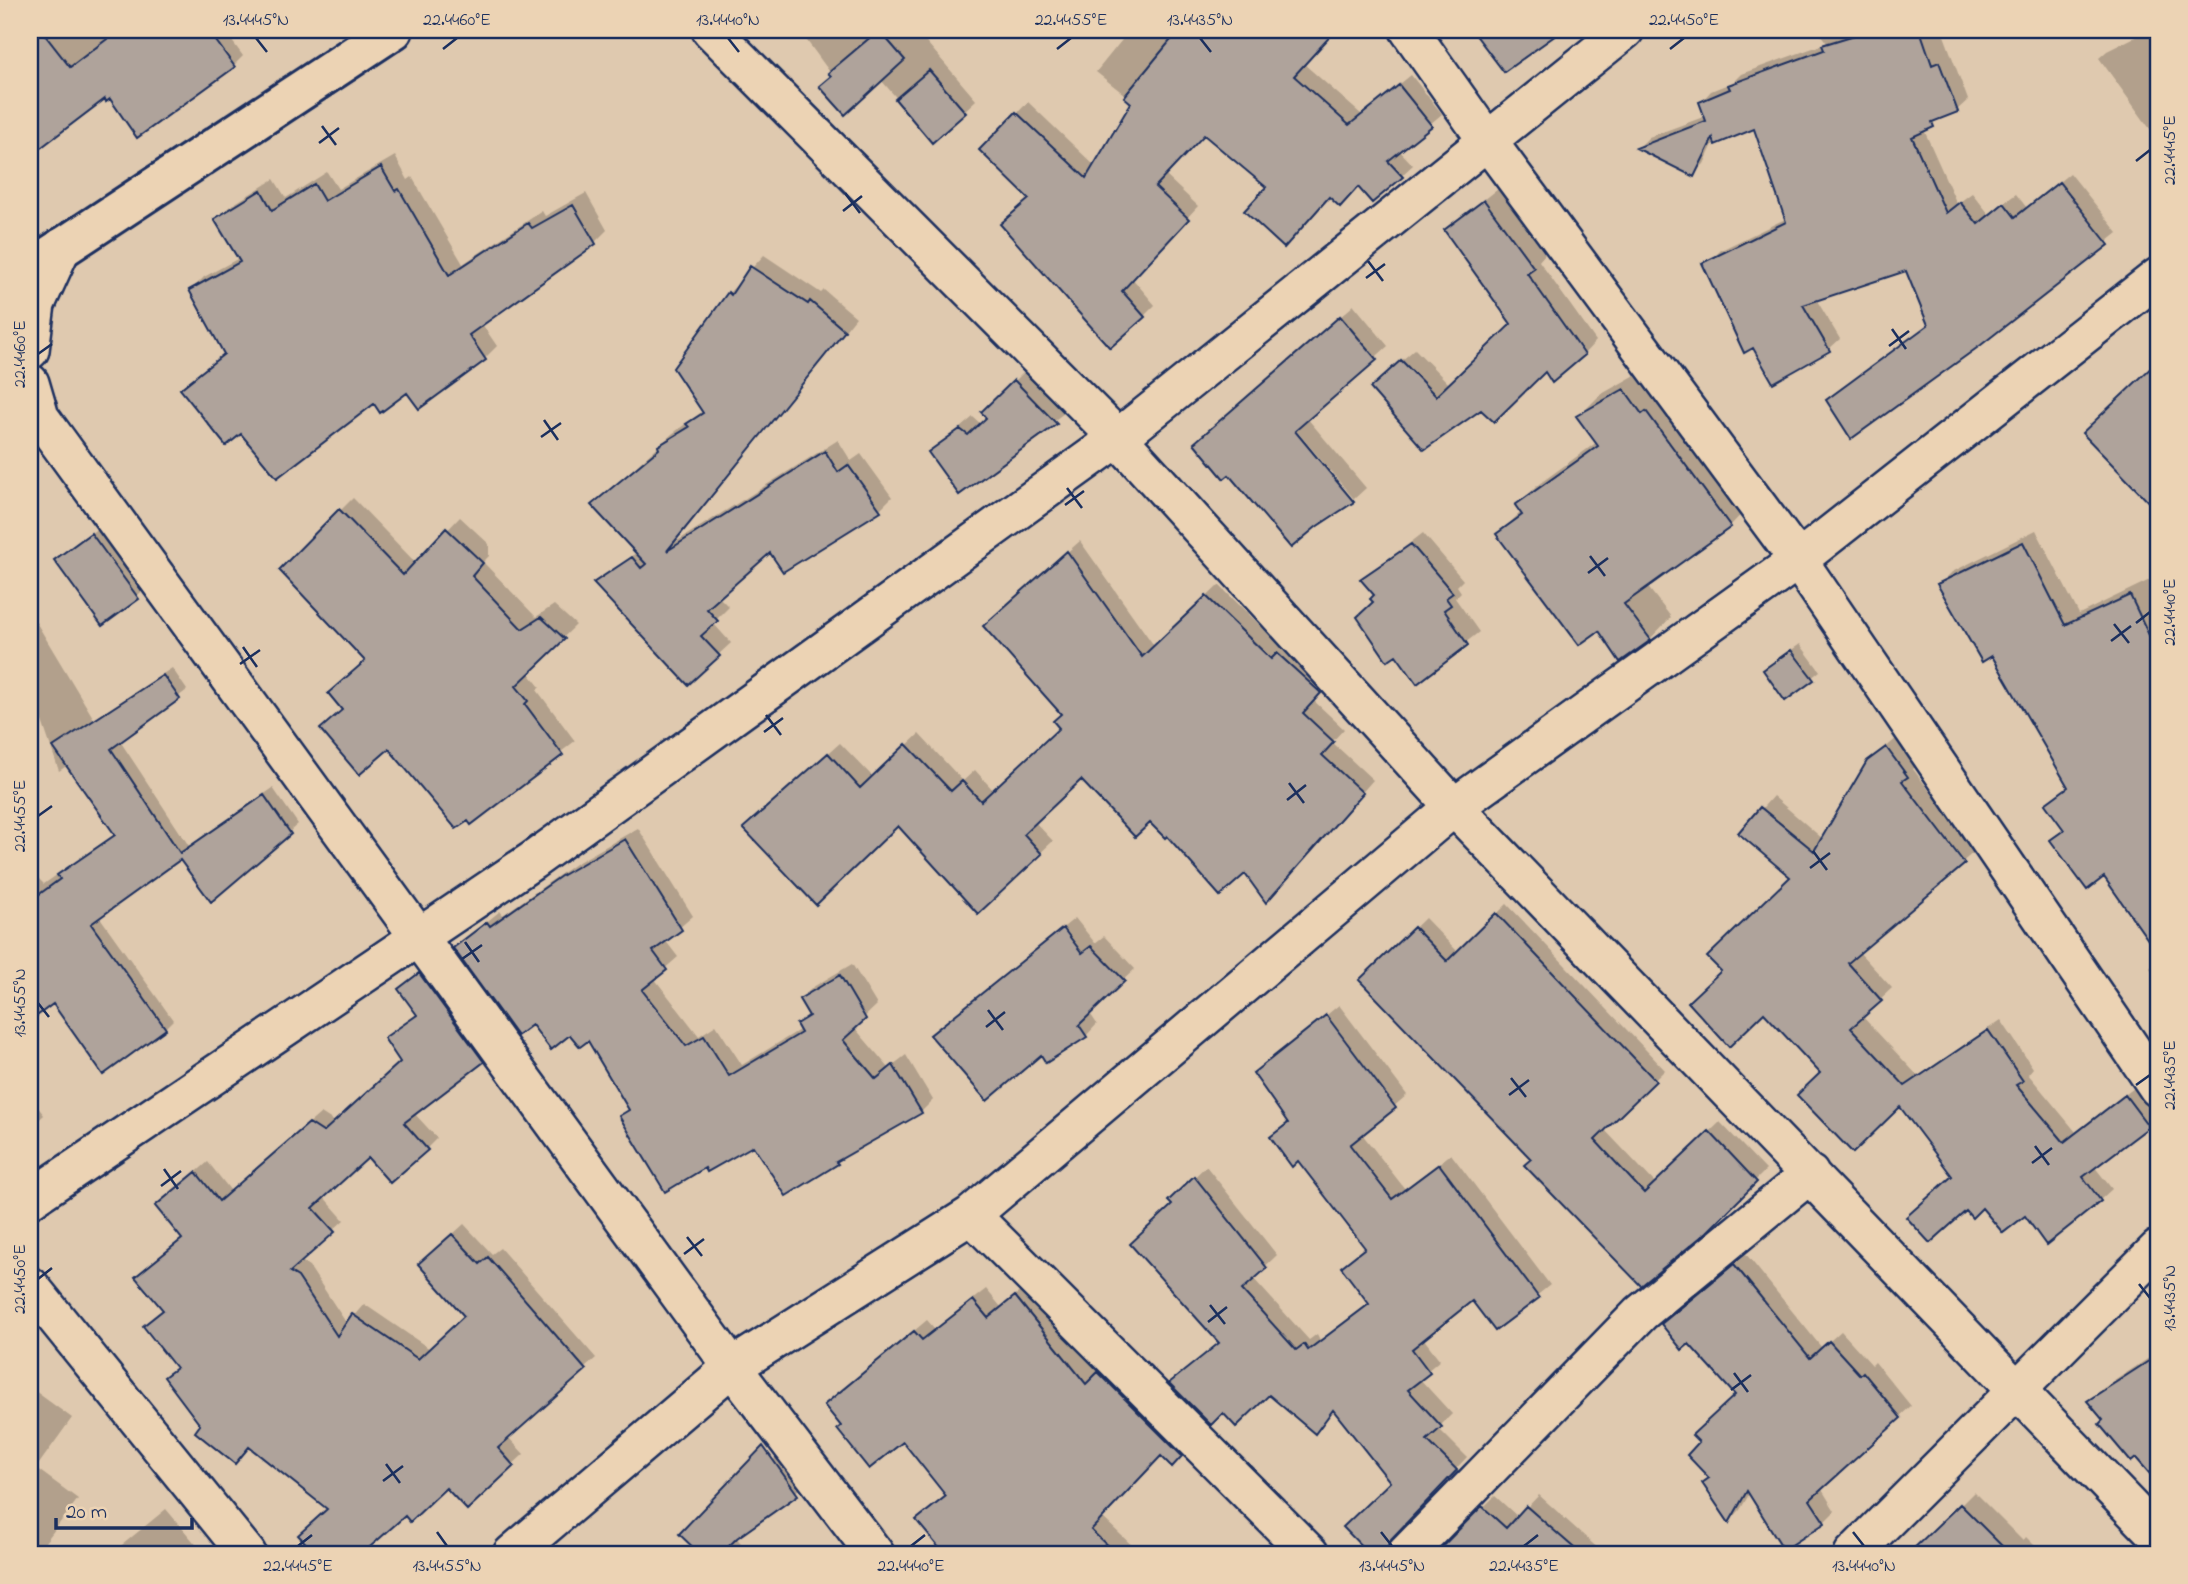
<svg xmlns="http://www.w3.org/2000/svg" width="2188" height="1584" font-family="'Indie Flower',sans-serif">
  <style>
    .shadow { fill: #0003 }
    .building { fill: #afa39b; stroke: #1b2f5e; stroke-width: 2 }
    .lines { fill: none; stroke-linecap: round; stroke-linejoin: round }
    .minor-casing { stroke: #1b2f5e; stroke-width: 42 }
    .tertiary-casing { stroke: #1b2f5e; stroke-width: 44 }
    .minor { stroke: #ecd3b4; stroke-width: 37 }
    .tertiary { stroke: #ecd3b4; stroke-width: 38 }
    .ticks { fill: none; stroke: #1b2f5e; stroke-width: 2.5 }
    .neatline { fill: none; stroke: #1b2f5e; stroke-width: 2.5 }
    .ticks-label { font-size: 18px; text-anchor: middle; fill: #1b2f5e }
  </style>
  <rect width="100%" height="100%" fill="#dfc9af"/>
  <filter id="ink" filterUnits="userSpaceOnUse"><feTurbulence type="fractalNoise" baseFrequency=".0143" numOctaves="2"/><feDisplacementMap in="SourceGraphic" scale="14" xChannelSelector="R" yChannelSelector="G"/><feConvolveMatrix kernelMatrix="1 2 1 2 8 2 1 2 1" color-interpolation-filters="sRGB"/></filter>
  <g filter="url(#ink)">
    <path class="shadow" d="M 30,30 L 224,30 L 243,56 L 234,65 L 105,97 L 30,153 Z
      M 799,30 L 916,30 L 976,100 L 933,140 L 881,80 L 832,75 Z
      M 1130,30 L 1337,30 L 1304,64 L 1362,115 L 1411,75 L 1442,114 L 1399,150 L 1413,165 L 1380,195 L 1359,184 L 1269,186 L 1204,133 L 1165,175 L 1198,206 L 1132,278 L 1155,305 L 1144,316 L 981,150 L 1028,102 L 1095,166 L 1134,102 L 1096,72 Z
      M 1817,30 L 1942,30 L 1968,100 L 1957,110 L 1944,115 L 1924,130 L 1957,204 L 1972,193 L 1989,214 L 2016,194 L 2027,208 L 2070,173 L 2118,233 L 1980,343 L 1828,401 L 1929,324 L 1907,269 L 1816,299 L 1840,339 L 1829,349 L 1773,381 L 1710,261 L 1721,250 L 1787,218 L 1755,126 L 1715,140 L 1704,164 L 1693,174 L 1639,147 L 1649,137 L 1706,116 L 1701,102 L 1711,91 L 1733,82 L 1741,74 L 1827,43 Z
      M 2149,30 L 2158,30 L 2158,129 L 2153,133 L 2099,58 L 2107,51 Z
      M 395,156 L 408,180 L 412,177 L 463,264 L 542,211 L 545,216 L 586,193 L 607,230 L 594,243 L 482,324 L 497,346 L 485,358 L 375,402 L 241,431 L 182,389 L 225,352 L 191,290 L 204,277 L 239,258 L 216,220 L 229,207 L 274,179 L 286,198 L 327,172 L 338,189 Z
      M 1498,189 L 1545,254 L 1539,261 L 1596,341 L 1584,354 L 1545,369 L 1424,447 L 1385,375 L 1415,349 L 1450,385 L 1513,324 L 1446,230 Z
      M 764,255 L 821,293 L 824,290 L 856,317 L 674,543 L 838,440 L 851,461 L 861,454 L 892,497 L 879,510 L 771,550 L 719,597 L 729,607 L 713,623 L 731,643 L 718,655 L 596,583 L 637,552 L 593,505 L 672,434 L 704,410 L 729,293 Z
      M 1354,305 L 1388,346 L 1307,418 L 1366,488 L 1354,499 L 1290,423 L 1288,426 L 1353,501 L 1315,525 L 1209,430 Z
      M 2158,365 L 2158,509 L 2085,433 Z
      M 1027,369 L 1068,410 L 959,492 L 930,453 L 973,417 L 981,424 L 988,418 L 984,412 Z
      M 1646,369 L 1751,504 L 1730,526 L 1647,586 L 1671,617 L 1650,639 L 1599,628 L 1498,534 L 1522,511 L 1518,505 L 1539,484 L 1597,442 L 1579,416 L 1600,395 Z
      M 353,498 L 416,563 L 460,517 L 489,544 L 489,556 L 483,562 L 536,617 L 554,605 L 576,625 L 528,672 L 540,687 L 537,690 L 575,741 L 471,822 L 344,709 L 330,693 L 366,660 L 281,570 Z
      M 105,522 L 150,585 L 102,624 L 57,561 Z
      M 2036,530 L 2079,614 L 2158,576 L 2158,951 L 2105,875 L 2053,841 L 2065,829 L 2047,804 L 2069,785 L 1993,654 L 1939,585 L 1952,572 Z
      M 1423,533 L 1463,580 L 1457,586 L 1461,592 L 1455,598 L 1479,632 L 1417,681 L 1375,602 L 1376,595 L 1363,579 Z
      M 1080,541 L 1155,647 L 1219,585 L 1284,649 L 1290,643 L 1325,687 L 1313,700 L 1344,729 L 1332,742 L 1373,780 L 1278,888 L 1168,834 L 1081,778 L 1034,821 L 1053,841 L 979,911 L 898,824 L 757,816 L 840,743 L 873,777 L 919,734 L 963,781 L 975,770 L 994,791 L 1061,728 L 1063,714 L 997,614 Z
      M 33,617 L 94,719 L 172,668 L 187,690 L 120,741 L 189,846 L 273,788 L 298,824 L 211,900 L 180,858 L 99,916 L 173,1020 L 165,1028 L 54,1002 L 30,1019 L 30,870 L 44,884 L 116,833 L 68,765 L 59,771 L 30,686 L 30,619 Z
      M 1800,644 L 1820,671 L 1786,698 L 1773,663 Z
      M 1898,737 L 1918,764 L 1913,769 L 1975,851 L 1859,952 L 1892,988 L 1862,1016 L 1918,1076 L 2001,1020 L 2033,1068 L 2028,1074 L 2076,1132 L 2138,1085 L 2158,1115 L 2094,1166 L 2112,1189 L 2100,1200 L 2025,1214 L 1954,1176 L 1900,1105 L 1822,1073 L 1723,970 L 1792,877 L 1740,833 L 1773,796 L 1823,839 L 1869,762 Z
      M 638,828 L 693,916 L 665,940 L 678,957 L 654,978 L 699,1036 L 716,1025 L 742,1065 L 801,1029 L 798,1024 L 809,1013 L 801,999 L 813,987 L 852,964 L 877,1005 L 854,1027 L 889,1068 L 906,1055 L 933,1100 L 921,1112 L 845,1155 L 786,1194 L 754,1144 L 621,1116 L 629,1108 L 588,1039 L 532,1022 L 455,948 L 500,911 L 503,915 L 575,864 Z
      M 1507,904 L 1665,1070 L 1604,1129 L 1656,1184 L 1720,1122 L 1766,1170 L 1705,1230 L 1533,1159 L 1361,980 L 1425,918 L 1458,952 Z
      M 1075,918 L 1095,943 L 1104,936 L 1135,969 L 1089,1012 L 1097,1024 L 1086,1036 L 1041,1052 L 944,1024 Z
      M 2158,960 L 2158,980 L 2150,968 Z
      M 431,964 L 493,1049 L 414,1113 L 437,1138 L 426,1149 L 369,1155 L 323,1196 L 344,1220 L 300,1260 L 309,1266 L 347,1324 L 364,1304 L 430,1349 L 466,1315 L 432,1253 L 464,1224 L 492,1254 L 500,1248 L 596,1358 L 508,1437 L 524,1454 L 467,1507 L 446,1485 L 405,1513 L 358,1554 L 319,1554 L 301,1535 L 329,1508 L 250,1446 L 235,1462 L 167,1377 L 177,1367 L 164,1309 L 148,1266 L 183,1238 L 157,1206 L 208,1162 L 231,1191 L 321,1113 L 335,1122 L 402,1062 L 387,1039 L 418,1013 L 400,989 Z
      M 1339,1005 L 1407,1095 L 1362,1134 L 1405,1189 L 1451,1154 L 1550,1285 L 1495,1329 L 1472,1299 L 1423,1338 L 1440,1360 L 1419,1378 L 1452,1414 L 1438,1428 L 1467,1457 L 1402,1526 L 1396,1536 L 1401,1554 L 1371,1554 L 1345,1527 L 1392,1482 L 1334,1409 L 1315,1431 L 1268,1393 L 1223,1410 L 1171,1383 L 1220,1341 L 1174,1205 L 1182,1189 L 1206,1166 L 1277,1255 L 1253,1278 L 1309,1340 L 1317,1334 L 1320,1340 L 1370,1302 L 1343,1267 L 1366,1247 L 1299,1159 L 1272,1137 L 1289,1121 L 1255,1073 Z
      M 30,1097 L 44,1115 L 30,1128 Z
      M 1746,1254 L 1822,1348 L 1841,1331 L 1872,1365 L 1875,1362 L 1911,1406 L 1821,1488 L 1835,1511 L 1824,1522 L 1750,1493 L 1740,1510 L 1730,1521 L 1710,1477 L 1737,1395 L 1690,1342 L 1663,1324 Z
      M 1028,1285 L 1099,1373 L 1112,1362 L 1193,1443 L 1172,1464 L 1162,1454 L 1101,1516 L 1141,1554 L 1028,1554 L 997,1525 L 960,1554 L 946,1554 L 918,1520 L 947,1494 L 903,1440 L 843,1425 L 826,1405 L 927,1320 L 935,1329 L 986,1289 L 1001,1307 Z
      M 2158,1352 L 2158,1458 L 2148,1464 L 2089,1401 L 2102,1389 Z
      M 35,1391 L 72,1418 L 36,1468 L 78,1499 L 36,1554 L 30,1554 L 30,1396 Z
      M 783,1448 L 808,1482 L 737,1538 L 749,1554 L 700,1554 Z
      M 1974,1492 L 2023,1541 L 2026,1537 L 2043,1554 L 1912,1554 Z
      M 1539,1495 L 1603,1553 L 1435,1554 L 1495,1496 L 1518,1517 Z
      M 166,1509 L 204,1554 L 111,1554 Z
      M 848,1546 L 854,1554 L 837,1554 Z
      M 2070,1549 L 2075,1554 L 2064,1554 Z"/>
    <path class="building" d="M 30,30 L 41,30 L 70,67 L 119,30 L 208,30 L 235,67 L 137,138 L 110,99 L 106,102 L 105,99 L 30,156 Z
      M 879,30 L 905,60 L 845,115 L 819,86 L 831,76 L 828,73 Z
      M 1179,30 L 1336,30 L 1294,76 L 1349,125 L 1399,85 L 1432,126 L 1388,161 L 1403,177 L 1372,203 L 1358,187 L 1340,207 L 1329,197 L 1284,248 L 1244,211 L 1266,187 L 1204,135 L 1155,187 L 1189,219 L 1122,291 L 1145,317 L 1110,348 L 1000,224 L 1029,199 L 979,150 L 1016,112 L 1086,178 L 1131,103 L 1124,97 Z
      M 1472,30 L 1563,30 L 1504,72 Z
      M 1871,30 L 1920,30 L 1932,65 L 1939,62 L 1958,112 L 1932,122 L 1934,127 L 1912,137 L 1946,213 L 1960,202 L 1978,224 L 2004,203 L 2015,217 L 2059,182 L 2109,245 L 1981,345 L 1851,439 L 1826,400 L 1928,325 L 1906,271 L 1803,305 L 1830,351 L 1773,383 L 1753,348 L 1744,353 L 1702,263 L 1786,222 L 1754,129 L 1715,145 L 1713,138 L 1694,177 L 1636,148 L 1706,121 L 1699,102 L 1730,89 L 1728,85 L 1824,50 L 1822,45 Z
      M 929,70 L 966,113 L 932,143 L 895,99 Z
      M 381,167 L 395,191 L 399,189 L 449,275 L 528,223 L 532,228 L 573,205 L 596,244 L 469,335 L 486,360 L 419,409 L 407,393 L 380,413 L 374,404 L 277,478 L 241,434 L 226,446 L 180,389 L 224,354 L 189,290 L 240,262 L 214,219 L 261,190 L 272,210 L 314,184 L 324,201 Z
      M 1484,200 L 1534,268 L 1527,273 L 1585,355 L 1552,383 L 1545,372 L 1494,422 L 1481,410 L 1424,450 L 1370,388 L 1401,360 L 1436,396 L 1511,324 L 1444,230 Z
      M 750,266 L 808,304 L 810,301 L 845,331 L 667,551 L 825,451 L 838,472 L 848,465 L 881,511 L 783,572 L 770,553 L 707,609 L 718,621 L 701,636 L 720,656 L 688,685 L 593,583 L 632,557 L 641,568 L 646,564 L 591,505 L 659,449 L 658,446 L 689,427 L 686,424 L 703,413 L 673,368 L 728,292 L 731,295 Z
      M 1340,316 L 1377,360 L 1295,431 L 1354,502 L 1316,527 L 1291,548 L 1229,475 L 1224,479 L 1194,443 Z
      M 2158,361 L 2158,512 L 2082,433 Z
      M 1014,380 L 1057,424 L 959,495 L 928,452 L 960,429 L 968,435 L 986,418 L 981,412 Z
      M 1624,389 L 1642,414 L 1646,411 L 1731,527 L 1624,604 L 1651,640 L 1620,662 L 1599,631 L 1579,645 L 1496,534 L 1522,515 L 1515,505 L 1598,446 L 1576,416 Z
      M 339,509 L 403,575 L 446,528 L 483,563 L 472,576 L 522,629 L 541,617 L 565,639 L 516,686 L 528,701 L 525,704 L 563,755 L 471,825 L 468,821 L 456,829 L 389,749 L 359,775 L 320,729 L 342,710 L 328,693 L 365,661 L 279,570 Z
      M 91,533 L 139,599 L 102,626 L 54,560 Z
      M 2023,542 L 2065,625 L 2130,595 L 2158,654 L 2158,954 L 2104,877 L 2087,890 L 2050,840 L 2064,830 L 2045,804 L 2068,787 L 1992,656 L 1982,662 L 1937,584 Z
      M 1411,544 L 1453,593 L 1446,598 L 1451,605 L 1444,610 L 1468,645 L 1417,684 L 1396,655 L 1387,661 L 1357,617 L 1373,602 L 1370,599 L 1374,595 L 1360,579 Z
      M 1067,551 L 1142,657 L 1206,596 L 1271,659 L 1277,653 L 1321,693 L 1303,713 L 1334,742 L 1322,755 L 1363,793 L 1266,903 L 1245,874 L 1220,896 L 1167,836 L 1165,838 L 1150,823 L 1135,837 L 1081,780 L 1024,834 L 1042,854 L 978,914 L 898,826 L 816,905 L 743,828 L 828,753 L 860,788 L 906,744 L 951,791 L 962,781 L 981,801 L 1059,728 L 1053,721 L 1061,714 L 983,626 Z
      M 1791,650 L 1814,680 L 1785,701 L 1763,670 Z
      M 163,675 L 180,699 L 111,749 L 180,853 L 264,795 L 291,834 L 211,902 L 180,860 L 91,924 L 166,1029 L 103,1075 L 53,1004 L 30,1021 L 30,901 L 60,879 L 57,875 L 115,835 L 53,747 Z
      M 1886,747 L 1908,777 L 1902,781 L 1965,864 L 1848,963 L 1882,1001 L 1851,1028 L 1905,1086 L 1988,1030 L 2023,1081 L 2016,1085 L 2064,1142 L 2125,1095 L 2149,1127 L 2083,1177 L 2101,1201 L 2046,1245 L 2025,1216 L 2003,1233 L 1982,1208 L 1972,1218 L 1966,1211 L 1930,1243 L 1906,1217 L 1952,1176 L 1900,1107 L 1853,1153 L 1797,1095 L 1820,1073 L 1764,1013 L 1729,1047 L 1688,1002 L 1721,971 L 1707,957 L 1790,877 L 1738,833 L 1760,807 L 1814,851 L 1867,761 Z
      M 625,839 L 682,930 L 653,951 L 667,970 L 642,990 L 686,1046 L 704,1036 L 729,1076 L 801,1033 L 796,1024 L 809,1016 L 799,999 L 840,975 L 866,1019 L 843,1040 L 876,1079 L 893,1065 L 922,1113 L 836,1162 L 838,1164 L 786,1196 L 753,1146 L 707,1172 L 705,1168 L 665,1192 L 619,1116 L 629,1110 L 588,1041 L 580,1047 L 570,1035 L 551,1050 L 532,1025 L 517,1036 L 453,948 L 487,922 L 490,926 L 561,876 Z
      M 1496,913 L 1656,1081 L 1595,1140 L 1644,1193 L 1709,1131 L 1757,1182 L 1707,1232 L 1641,1286 L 1524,1165 L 1531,1159 L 1359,980 L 1414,927 L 1447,961 Z
      M 1063,928 L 1082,953 L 1091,946 L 1125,981 L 1079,1025 L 1087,1037 L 1046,1063 L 1041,1055 L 987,1101 L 930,1035 Z
      M 419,973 L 484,1062 L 404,1123 L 428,1150 L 390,1183 L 368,1158 L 313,1208 L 335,1232 L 290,1272 L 298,1277 L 337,1336 L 352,1314 L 418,1359 L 464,1316 L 418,1264 L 452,1234 L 480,1264 L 488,1257 L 586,1370 L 498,1448 L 514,1466 L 467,1510 L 446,1488 L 410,1522 L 405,1516 L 362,1554 L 316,1554 L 298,1535 L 327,1509 L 249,1447 L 235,1464 L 195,1432 L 200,1425 L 164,1377 L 176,1368 L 143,1326 L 163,1310 L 135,1277 L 182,1239 L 155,1206 L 196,1172 L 219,1201 L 309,1123 L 323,1132 L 400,1062 L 384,1038 L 417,1015 L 398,989 Z
      M 1326,1015 L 1396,1108 L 1350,1145 L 1392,1199 L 1439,1164 L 1539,1298 L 1495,1331 L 1472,1301 L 1412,1349 L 1430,1373 L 1408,1390 L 1442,1427 L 1427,1440 L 1457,1470 L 1391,1539 L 1386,1554 L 1369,1554 L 1343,1527 L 1390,1482 L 1333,1410 L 1315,1434 L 1269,1395 L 1236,1427 L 1223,1413 L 1211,1425 L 1169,1383 L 1219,1343 L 1130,1244 L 1172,1205 L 1168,1201 L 1194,1176 L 1267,1268 L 1242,1290 L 1296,1350 L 1304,1344 L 1308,1350 L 1369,1304 L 1341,1267 L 1365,1248 L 1298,1161 L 1292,1167 L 1270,1137 L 1288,1123 L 1253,1073 Z
      M 1734,1264 L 1810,1358 L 1829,1341 L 1860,1375 L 1863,1372 L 1901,1418 L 1810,1500 L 1825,1523 L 1784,1550 L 1747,1491 L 1729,1523 L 1702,1483 L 1709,1478 L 1687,1455 L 1699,1442 L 1692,1435 L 1735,1395 L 1689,1344 L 1682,1350 L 1661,1324 Z
      M 1015,1296 L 1086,1384 L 1098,1372 L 1182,1456 L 1172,1467 L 1161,1456 L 1091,1530 L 1116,1554 L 944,1554 L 916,1520 L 946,1496 L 903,1442 L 869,1469 L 837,1429 L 841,1426 L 824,1405 L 914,1331 L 922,1340 L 973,1300 L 988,1318 Z
      M 2158,1355 L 2158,1483 L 2136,1458 L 2131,1462 L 2099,1424 L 2103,1420 L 2087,1401 Z
      M 763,1446 L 798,1495 L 737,1538 L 721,1554 L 700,1554 L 679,1534 Z
      M 1960,1504 L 2010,1554 L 1908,1554 Z
      M 1482,1506 L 1506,1528 L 1526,1506 L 1581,1554 L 1435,1554 Z"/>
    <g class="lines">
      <g class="minor-casing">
        <path id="minor" d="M 711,30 L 1118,438 L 1454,807 L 2158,1536
          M 1409,30 L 1486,139 L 1798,560 L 2158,1088
          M 30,350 L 36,304 L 62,247
          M 30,383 L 40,417 L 732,1367 L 875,1554
          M 30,1199 L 532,861 L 1118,438 L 1625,30
          M 971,1215 L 1310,1554
          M 30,1286 L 247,1554
          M 512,1554 L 732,1367 L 971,1215 L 1454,807 L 1798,560 L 2158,277
          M 1406,1554 L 1641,1313 L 1810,1174
          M 1853,1554 L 2158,1249"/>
      </g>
      <g class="tertiary-casing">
        <path id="tertiary" d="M 30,269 L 393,30"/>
      </g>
      <use href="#minor" class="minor"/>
      <use href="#tertiary" class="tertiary"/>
    </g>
  </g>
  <path class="ticks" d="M 256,38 L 267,52M 728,38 L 739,52M 1200,38 L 1211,52M 443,49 L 457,38M 1057,49 L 1071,38M 1670,49 L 1684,38M 322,126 L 336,145M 319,143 L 339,128M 2136,161 L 2150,150M 845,193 L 860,213M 843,211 L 862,196M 1368,261 L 1383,281M 1366,278 L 1385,264M 1892,329 L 1906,349M 1889,346 L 1909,331M 38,354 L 52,344M 544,420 L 558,440M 541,437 L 561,423M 1067,488 L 1082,508M 1065,505 L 1084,491M 1590,556 L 1605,576M 1588,573 L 1608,558M 2136,623 L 2150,612M 2114,624 L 2129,643M 2111,641 L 2131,626M 243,647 L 257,667M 240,664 L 260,650M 766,715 L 781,735M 764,732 L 783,718M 1289,783 L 1304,803M 1287,800 L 1306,785M 38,816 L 52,806M 1813,851 L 1827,870M 1810,868 L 1830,853M 465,942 L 479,962M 462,959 L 482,945M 38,1003 L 49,1017M 988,1010 L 1003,1030M 986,1027 L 1005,1012M 1511,1078 L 1526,1097M 2136,1085 L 2150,1075M 1509,1095 L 1529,1080M 2035,1146 L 2049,1165M 2032,1163 L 2052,1148M 164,1169 L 178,1189M 161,1186 L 181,1171M 687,1237 L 702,1256M 684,1254 L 704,1239M 38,1279 L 52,1268M 2139,1284 L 2150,1298M 1210,1305 L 1225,1324M 1208,1322 L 1227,1307M 1734,1373 L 1748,1392M 1731,1390 L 1751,1375M 386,1464 L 400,1483M 383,1481 L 403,1466M 437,1532 L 447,1546M 1381,1532 L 1392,1546M 1853,1532 L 1864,1546M 298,1546 L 312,1535M 911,1546 L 925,1535M 1524,1546 L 1538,1535"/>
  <rect width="2188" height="1584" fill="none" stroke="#ecd3b4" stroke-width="77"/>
  <path d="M56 1518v10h136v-10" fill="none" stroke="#1b2f5e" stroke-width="3.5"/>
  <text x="66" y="1518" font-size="21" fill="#1b2f5e" stroke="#ecd3b4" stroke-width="5" paint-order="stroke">20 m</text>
  <rect x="38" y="38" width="2112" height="1508" class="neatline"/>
  <g class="ticks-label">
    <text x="256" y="25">13.4445°N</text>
    <text x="457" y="25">22.4460°E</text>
    <text x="728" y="25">13.4440°N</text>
    <text x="1071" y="25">22.4455°E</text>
    <text x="1200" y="25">13.4435°N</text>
    <text x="1684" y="25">22.4450°E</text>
    <text transform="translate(2169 150) rotate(-90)" y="6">22.4445°E</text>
    <text transform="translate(19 354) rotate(-90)" y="6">22.4460°E</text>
    <text transform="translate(2169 612) rotate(-90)" y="6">22.4440°E</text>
    <text transform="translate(19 816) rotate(-90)" y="6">22.4455°E</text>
    <text transform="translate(19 1003) rotate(-90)" y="6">13.4455°N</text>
    <text transform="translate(2169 1075) rotate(-90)" y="6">22.4435°E</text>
    <text transform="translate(19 1279) rotate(-90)" y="6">22.4450°E</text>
    <text transform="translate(2169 1298) rotate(-90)" y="6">13.4435°N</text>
    <text x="298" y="1571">22.4445°E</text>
    <text x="447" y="1571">13.4455°N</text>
    <text x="911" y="1571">22.4440°E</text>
    <text x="1392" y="1571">13.4445°N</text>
    <text x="1524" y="1571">22.4435°E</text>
    <text x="1864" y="1571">13.4440°N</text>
  </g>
</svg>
